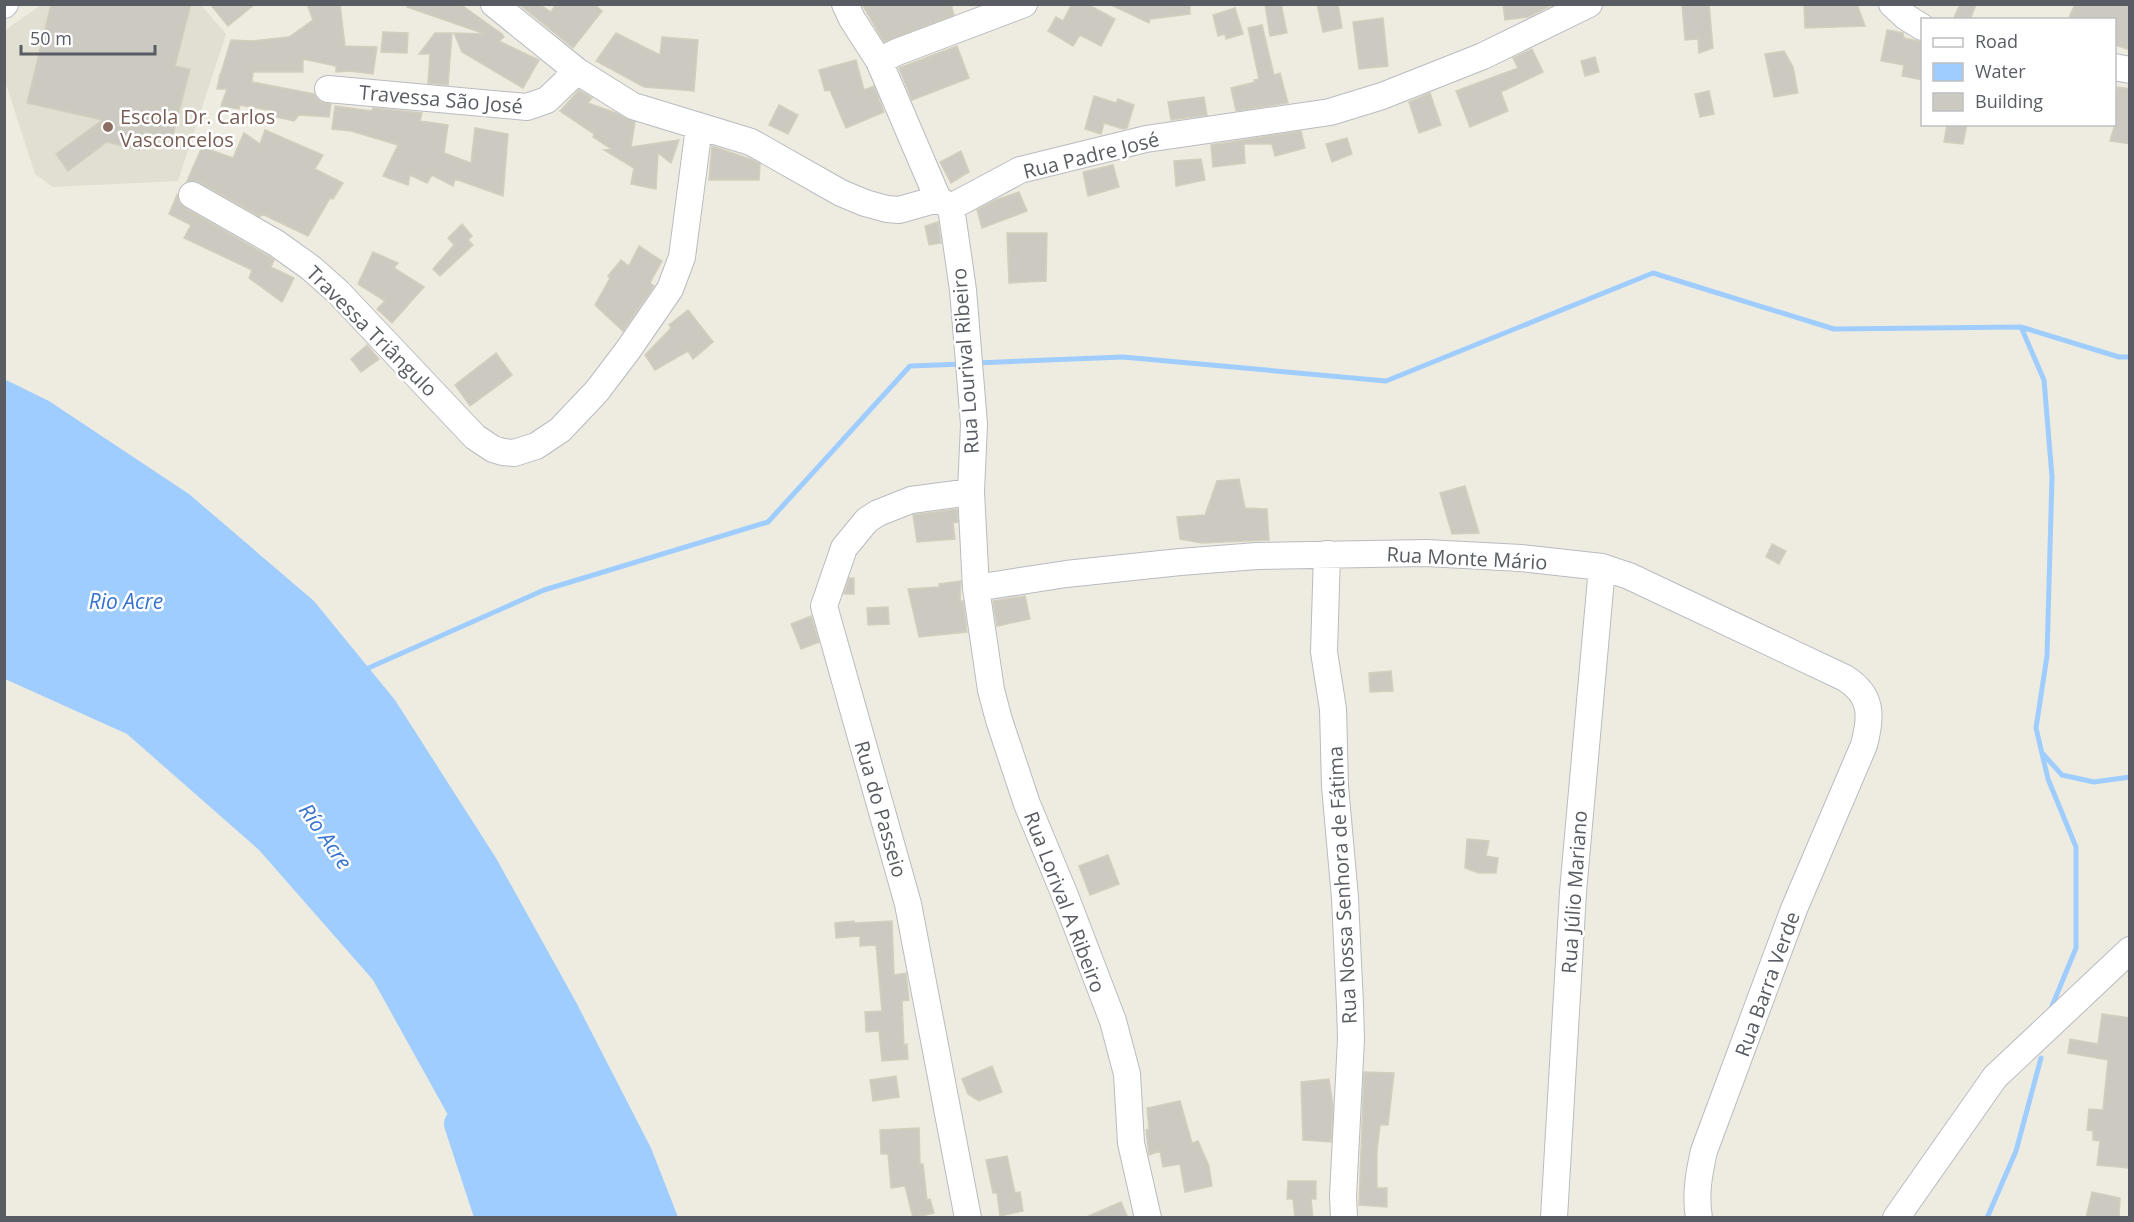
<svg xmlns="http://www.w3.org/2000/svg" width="2134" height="1222" font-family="'Open Sans',sans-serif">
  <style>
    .education { fill: #e0dfd1 }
    .water { fill: #a0cdff }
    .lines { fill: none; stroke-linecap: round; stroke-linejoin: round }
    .stream { stroke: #a0cdff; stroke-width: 5 }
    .river { stroke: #a0cdff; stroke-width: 32 }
    .building { fill: #cbc9c0; stroke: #d3cfbe; stroke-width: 1.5 }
    .minor-casing { stroke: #b9bbc1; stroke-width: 28 }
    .minor { stroke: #fff; stroke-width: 26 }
    .education-dot { fill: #8d6e63; stroke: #fff; stroke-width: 2 }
    .labels { text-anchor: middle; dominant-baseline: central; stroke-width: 5; stroke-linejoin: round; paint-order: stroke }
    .street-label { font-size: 20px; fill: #595d63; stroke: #fff }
    .education-label { font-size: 20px; fill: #785e54; stroke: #fff; text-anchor: start }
    .water-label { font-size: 21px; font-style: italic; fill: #3673cf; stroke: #fff }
  </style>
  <rect width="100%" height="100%" fill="#eeece1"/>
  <path class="education" d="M 41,5 L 201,5 L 226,34 L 178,181 L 53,187 L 35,174 L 5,81 L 4,31 Z"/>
  <path class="water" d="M 4,379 L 49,401 L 189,494 L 314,601 L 395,700 L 496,858 L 576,1002 L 651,1148 L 678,1217 L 500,1217 L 453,1124 L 373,980 L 259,850 L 127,734 L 5,679 Z"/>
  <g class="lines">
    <path class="stream" d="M 2021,327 L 2044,380 L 2052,477 L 2047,656 L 2036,728 L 2048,779 L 2076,847 L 2076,948 L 2050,1011
      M 976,363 L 1123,357 L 1386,381 L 1653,273 L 1834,329 L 2021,327 L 2119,357 L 2130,357
      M 364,670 L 544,590 L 768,522 L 910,366 L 963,364
      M 2043,754 L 2062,775 L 2094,782 L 2130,777
      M 1987,1218 L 2016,1151 L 2041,1058"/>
    <path class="river" d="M 460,1124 L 491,1218"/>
  </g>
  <path class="building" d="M 51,4 L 191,4 L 175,66 L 190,69 L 172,139 L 144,132 L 139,150 L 107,142 L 68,171 L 56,154 L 102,120 L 27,103 Z
    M 210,4 L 255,4 L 228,26 Z
    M 307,4 L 340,4 L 345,46 L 377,47 L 373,74 L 350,71 L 336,72 L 336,66 L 303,59 L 303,72 L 253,72 L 252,82 L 314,94 L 320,102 L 331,104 L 329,117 L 299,115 L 294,121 L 271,116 L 273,111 L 240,105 L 239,109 L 221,106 L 227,89 L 217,89 L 220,74 L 221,73 L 231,40 L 252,41 L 289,37 L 313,20 Z
    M 408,4 L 460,4 L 502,34 L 504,37 L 499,41 L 539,60 L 523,88 L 462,52 L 454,33 L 485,34 L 407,7 Z
    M 519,4 L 539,4 L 551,12 L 556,4 L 594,4 L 602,11 L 573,48 Z
    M 862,4 L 951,4 L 954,15 L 884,42 Z
    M 1072,4 L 1087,4 L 1115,19 L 1101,46 L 1080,35 L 1073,46 L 1048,31 L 1056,17 L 1063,21 Z
    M 1109,4 L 1190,4 L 1190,14 L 1150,19 L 1149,23 Z
    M 1265,4 L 1281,4 L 1287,33 L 1270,36 Z
    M 1317,4 L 1338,4 L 1342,28 L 1323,32 Z
    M 1503,4 L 1554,4 L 1528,17 L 1505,20 Z
    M 1682,4 L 1709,4 L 1713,48 L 1699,53 L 1698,39 L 1685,40 Z
    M 1804,4 L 1857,4 L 1865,26 L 1805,28 Z
    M 1960,4 L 1976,4 L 1970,20 L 1953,20 Z
    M 2075,4 L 2130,4 L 2130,50 L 2115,45 L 2115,20 L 2068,20 Z
    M 1235,8 L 1243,34 L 1226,39 L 1225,34 L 1218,36 L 1213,15 Z
    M 1383,18 L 1388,66 L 1359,69 L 1353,22 Z
    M 1262,25 L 1274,75 L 1280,73 L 1288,103 L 1236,111 L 1231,88 L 1255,82 L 1254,80 L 1259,79 L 1248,28 Z
    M 1887,30 L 1903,33 L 1904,38 L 1923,42 L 1923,80 L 1902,76 L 1904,65 L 1881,61 Z
    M 383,32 L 408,33 L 407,53 L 381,52 Z
    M 435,33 L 452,33 L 448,85 L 428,83 L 430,54 L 419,54 Z
    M 616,33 L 660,55 L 662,37 L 698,40 L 694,91 L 644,87 L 596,61 Z
    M 957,46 L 969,78 L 912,100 L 899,68 Z
    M 1532,49 L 1543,72 L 1501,92 L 1508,111 L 1470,127 L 1456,91 L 1518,68 L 1513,58 Z
    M 1784,51 L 1793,67 L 1798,93 L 1774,97 L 1765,54 Z
    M 1595,57 L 1599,72 L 1585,76 L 1581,61 Z
    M 856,60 L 864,90 L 874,86 L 884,112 L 846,128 L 830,90 L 825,91 L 819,70 Z
    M 2118,87 L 2130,89 L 2130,144 L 2110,141 L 2115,124 L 2115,96 Z
    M 579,90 L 592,98 L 588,103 L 616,113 L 635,122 L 631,147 L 679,140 L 671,163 L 658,153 L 656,189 L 631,184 L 634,168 L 604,150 L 611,149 L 593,137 L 594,134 L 560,111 Z
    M 1709,91 L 1714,114 L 1700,117 L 1695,94 Z
    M 1430,93 L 1441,125 L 1419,133 L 1409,102 Z
    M 1094,96 L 1116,103 L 1118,99 L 1134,105 L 1127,128 L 1123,129 L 1104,123 L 1101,134 L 1085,129 Z
    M 1204,97 L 1207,115 L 1171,120 L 1168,102 Z
    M 779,105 L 798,115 L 788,134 L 769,125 Z
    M 335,106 L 372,111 L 373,108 L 422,113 L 420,121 L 448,125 L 444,153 L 471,163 L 475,128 L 508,134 L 503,196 L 455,179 L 453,186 L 432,175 L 427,183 L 410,175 L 408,185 L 383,176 L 398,145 L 351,131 L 332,129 Z
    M 1947,124 L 1967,124 L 1963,144 L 1944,142 Z
    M 265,130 L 323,155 L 315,169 L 343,183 L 333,199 L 330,198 L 308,236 L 262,214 L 260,217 L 199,182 L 187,181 L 202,147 L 233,158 L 244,133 L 260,144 Z
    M 1301,131 L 1305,148 L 1275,156 L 1272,144 L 1244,144 L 1245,163 L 1213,167 L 1211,145 Z
    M 1347,138 L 1352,154 L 1332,162 L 1326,144 Z
    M 712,146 L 750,159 L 760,164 L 759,180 L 709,180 Z
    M 961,151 L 969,172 L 951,183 L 940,162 Z
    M 1201,159 L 1205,180 L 1176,186 L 1174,161 Z
    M 1113,165 L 1119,187 L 1088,196 L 1083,172 Z
    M 1019,192 L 1027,211 L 982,228 L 977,210 L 996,200 Z
    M 177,195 L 179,202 L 185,208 L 268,256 L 274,260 L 271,267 L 294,278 L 282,302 L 249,278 L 252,270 L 184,238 L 191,225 L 169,214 Z
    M 938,222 L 941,243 L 929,245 L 925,226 Z
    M 462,224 L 472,236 L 468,240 L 473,245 L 440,276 L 433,269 L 454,245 L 448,238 Z
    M 1007,233 L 1047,233 L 1046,281 L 1009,283 Z
    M 639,246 L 662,261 L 650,283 L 654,286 L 623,331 L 595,305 L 610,278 L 608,276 L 621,260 L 629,266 Z
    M 373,252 L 398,263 L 394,268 L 424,287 L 392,323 L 377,309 L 385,301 L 358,284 Z
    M 688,310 L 713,342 L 693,359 L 688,351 L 655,370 L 645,355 L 671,328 L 669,325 Z
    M 367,345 L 379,359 L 361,372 L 351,359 Z
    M 496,353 L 512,375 L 470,406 L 455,385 Z
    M 1239,479 L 1245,508 L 1267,509 L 1269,540 L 1202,543 L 1180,539 L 1177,517 L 1205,515 L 1217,481 Z
    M 1465,486 L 1479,533 L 1452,534 L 1440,493 Z
    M 957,509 L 958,522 L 953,523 L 955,539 L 917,542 L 913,515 Z
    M 1772,544 L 1786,551 L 1779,564 L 1766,557 Z
    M 849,578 L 854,578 L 854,594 L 844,594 Z
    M 961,581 L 960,601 L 963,601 L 967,632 L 919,637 L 908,589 L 939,587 L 939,584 Z
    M 1025,596 L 1030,619 L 997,626 L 993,601 Z
    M 888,607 L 889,624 L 868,625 L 867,608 Z
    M 811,616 L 819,642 L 801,649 L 791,624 Z
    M 1391,671 L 1393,691 L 1370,692 L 1369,673 Z
    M 1467,839 L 1489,841 L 1486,856 L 1498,858 L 1496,873 L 1479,873 L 1465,868 Z
    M 1108,855 L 1119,884 L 1090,895 L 1079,866 Z
    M 854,921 L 854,923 L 892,921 L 894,975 L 906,973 L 909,1000 L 902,1001 L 904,1045 L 907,1044 L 908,1059 L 882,1061 L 879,1031 L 866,1032 L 865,1012 L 882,1011 L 876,945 L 860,946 L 860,936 L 836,938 L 835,923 Z
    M 2102,1014 L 2130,1018 L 2130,1152 L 2128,1168 L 2097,1165 L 2100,1141 L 2093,1140 L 2093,1131 L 2087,1130 L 2089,1109 L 2103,1110 L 2108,1060 L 2068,1053 L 2070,1039 L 2098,1044 Z
    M 992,1066 L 1002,1092 L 979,1101 L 968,1094 L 962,1079 Z
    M 1364,1072 L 1394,1073 L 1388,1125 L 1380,1125 L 1377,1151 L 1377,1188 L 1387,1188 L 1387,1207 L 1359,1205 Z
    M 896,1076 L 899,1097 L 873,1101 L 870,1080 Z
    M 1329,1079 L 1333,1106 L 1331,1142 L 1303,1140 L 1301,1082 Z
    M 1180,1101 L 1192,1143 L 1198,1141 L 1209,1166 L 1212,1186 L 1185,1192 L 1180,1164 L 1163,1167 L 1160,1151 L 1149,1155 L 1146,1130 L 1149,1129 L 1147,1108 Z
    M 919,1128 L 920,1164 L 923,1164 L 927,1200 L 930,1199 L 934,1213 L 913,1218 L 905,1186 L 891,1188 L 888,1154 L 881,1154 L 880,1130 Z
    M 1007,1156 L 1015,1193 L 1020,1192 L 1023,1211 L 1000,1216 L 997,1193 L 993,1193 L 986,1160 Z
    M 1288,1181 L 1316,1181 L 1316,1199 L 1311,1199 L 1313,1218 L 1295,1218 L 1293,1199 L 1287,1199 Z
    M 2092,1192 L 2120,1198 L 2119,1218 L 2086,1218 Z
    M 1121,1202 L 1128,1218 L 1084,1218 Z"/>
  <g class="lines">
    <g class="minor-casing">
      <path id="minor" d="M 494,4 L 577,71 L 633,106 L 751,142 L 841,193 L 865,203 L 887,209 L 899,210 L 938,199
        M 845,4 L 852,19 L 879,61 L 938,199
        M 1892,4 L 1906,17 L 1922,27
        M 4,5 L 5,4
        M 879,61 L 897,52 L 1024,4
        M 2114,67 L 2130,70
        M 328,89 L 527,107 L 547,100 L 577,71
        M 192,195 L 276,243 L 311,268 L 338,292 L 475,437 L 493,449 L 503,452 L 514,453 L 536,446 L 560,430 L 597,391 L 628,350 L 670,289 L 682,257 L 699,127
        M 938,199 L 951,207 L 1020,170 L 1146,139 L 1330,112 L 1382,96 L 1483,56 L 1589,4
        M 951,207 L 963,290 L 974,424 L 971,492 L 976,588 L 991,690 L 999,720 L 1027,804 L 1064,893 L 1113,1021 L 1127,1074 L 1131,1143 L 1148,1218
        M 1327,554 L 1324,652 L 1333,709 L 1335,786 L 1345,898 L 1350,1005 L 1351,1039 L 1343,1196 L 1344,1218
        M 976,588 L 1066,574 L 1180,562 L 1257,556 L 1426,553 L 1521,558 L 1602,567 L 1629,576 L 1845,678 C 1872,695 1872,715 1864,745 L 1794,909 L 1704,1151 C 1699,1173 1695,1195 1699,1218
        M 968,1218 L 908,904 L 824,606 L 844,548 L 867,520 L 878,513 L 911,500 L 971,492
        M 1554,1218 L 1573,892 L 1602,567
        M 1896,1218 L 1995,1077 L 2130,950"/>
    </g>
    <use href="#minor" class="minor"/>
  </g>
  <circle class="education-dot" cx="108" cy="127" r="6"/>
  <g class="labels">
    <g class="street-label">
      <text transform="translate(441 99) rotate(5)">Travessa São José</text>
      <text transform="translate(1091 155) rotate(-14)">Rua Padre José</text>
      <text transform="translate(372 331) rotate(45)">Travessa Triângulo</text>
      <text transform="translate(965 361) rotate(-94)">Rua Lourival Ribeiro</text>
      <text transform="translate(1467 558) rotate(3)">Rua Monte Mário</text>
      <text transform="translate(881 809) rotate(74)">Rua do Passeio</text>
      <text transform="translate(1342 885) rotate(-93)">Rua Nossa Senhora de Fátima</text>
      <text transform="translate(1574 892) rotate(-86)">Rua Júlio Mariano</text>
      <text transform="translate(1065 902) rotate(69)">Rua Lorival A Ribeiro</text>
      <text transform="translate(1767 984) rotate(-70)">Rua Barra Verde</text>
    </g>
    <g class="education-label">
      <text x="120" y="116">Escola Dr. Carlos<tspan x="120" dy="23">Vasconcelos</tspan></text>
    </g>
    <g class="water-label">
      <text x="126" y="601">Rio Acre</text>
      <text transform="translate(326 836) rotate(55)">Río Acre</text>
    </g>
  </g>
  <rect width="2134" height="1222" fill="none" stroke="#595d63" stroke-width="12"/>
  <rect x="1921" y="18" width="195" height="108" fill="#ffffff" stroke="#bdbec1" stroke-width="1.5"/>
  <rect x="1933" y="38" width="30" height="9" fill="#ffffff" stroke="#bdbec1" stroke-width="1.5"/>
  <text x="1975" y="48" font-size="18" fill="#595d63">Road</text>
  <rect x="1933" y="63" width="30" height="18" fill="#a0cdff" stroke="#bdbec1" stroke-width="1.5"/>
  <text x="1975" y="78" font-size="18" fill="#595d63">Water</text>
  <rect x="1933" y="93" width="30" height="18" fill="#cbc9c0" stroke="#bdbec1" stroke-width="1.5"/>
  <text x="1975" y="108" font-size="18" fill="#595d63">Building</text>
  <path d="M21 45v9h134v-9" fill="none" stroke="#595d63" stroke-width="3"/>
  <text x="30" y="45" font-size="18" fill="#595d63" stroke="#ffffff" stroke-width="4.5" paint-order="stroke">50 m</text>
</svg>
